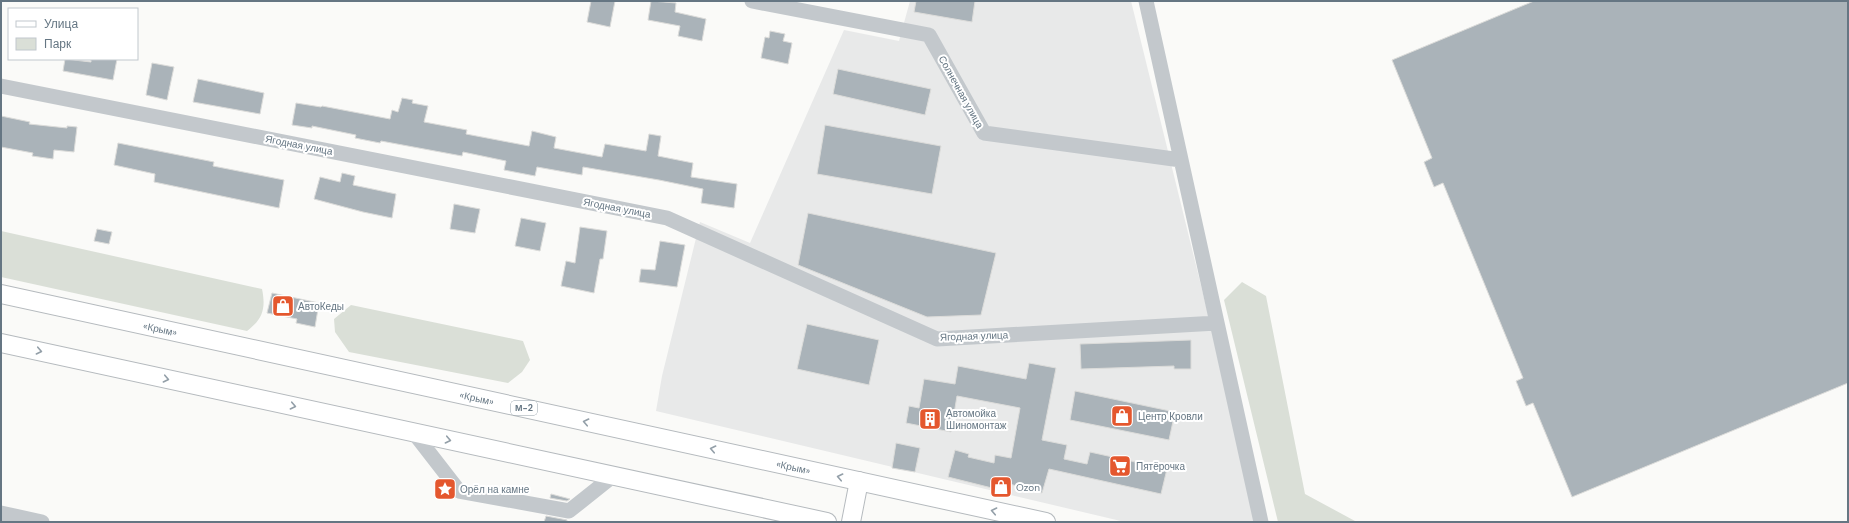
<svg xmlns="http://www.w3.org/2000/svg" width="1849" height="523" font-family="'DM Sans',sans-serif">
  <style>
    .built { fill: #e8e9e9 }
    .green { fill: #dadfd7 }
    .building { fill: #aab3b9; stroke: #dcdcda }
    .lines { fill: none; stroke-linecap: round; stroke-linejoin: round }
    .major-casing { stroke: #b5babe; stroke-width: 20 }
    .minor { stroke: #c3c8cc; stroke-width: 15 }
    .major { stroke: #fff; stroke-width: 18 }
    .oneway { stroke: #939fa8 }
    .labels { text-anchor: middle; dominant-baseline: central; stroke-width: 4; stroke-linejoin: round; paint-order: stroke }
    .shield { fill: #fff; stroke: #939fa8; stroke-width: 1 }
    .shield-label { font-size: 9px; font-weight: bold; fill: #657683 }
    .street-label { font-size: 10px; fill: #657683; stroke: #fff }
    .poi-label { font-size: 10px; fill: #657683; stroke: #fff; text-anchor: start }
  </style>
  <rect width="100%" height="100%" fill="#fafaf8"/>
  <path class="built" d="M 910,1 L 1131,1 L 1209,318 L 1254,522 L 1125,522 L 656,411 L 662,376 L 700,222 L 750,243 L 844,30 L 899,41 Z"/>
  <path class="green" d="M 1,231 L 262,289 C 266,308 263,319 247,331 L 1,277 Z
    M 1242,282 L 1266,296 L 1305,494 L 1355,521 L 1364,522 L 1278,522 L 1224,300 Z
    M 351,305 L 523,341 L 530,360 L 522,372 L 508,383 L 349,352 L 335,332 L 334,319 Z"/>
  <path class="building" d="M 591,1 L 615,1 L 610,27 L 587,22 Z
    M 651,1 L 676,3 L 675,12 L 706,19 L 702,41 L 678,36 L 680,26 L 648,20 Z
    M 916,1 L 975,1 L 972,22 L 914,12 Z
    M 1534,1 L 1848,1 L 1848,383 L 1572,497 L 1533,403 L 1526,406 L 1516,381 L 1523,378 L 1443,183 L 1434,187 L 1424,162 L 1432,158 L 1392,60 Z
    M 770,31 L 785,34 L 783,41 L 792,43 L 788,64 L 761,58 L 765,37 L 769,38 Z
    M 65,59 L 91,62 L 91,59 L 117,59 L 113,80 L 63,71 Z
    M 152,63 L 174,67 L 167,100 L 146,95 Z
    M 838,69 L 931,89 L 925,115 L 833,94 Z
    M 198,79 L 264,93 L 260,114 L 193,102 Z
    M 402,98 L 413,100 L 412,103 L 428,106 L 424,122 L 467,130 L 466,134 L 529,146 L 532,131 L 556,137 L 554,148 L 602,157 L 605,144 L 646,151 L 649,134 L 661,136 L 658,156 L 693,163 L 691,177 L 737,184 L 734,208 L 701,203 L 703,189 L 659,180 L 583,167 L 582,175 L 537,167 L 535,176 L 504,170 L 506,161 L 463,152 L 462,156 L 381,141 L 380,143 L 355,138 L 356,135 L 312,126 L 312,128 L 292,125 L 296,103 L 321,107 L 322,106 L 390,119 L 392,110 L 398,112 Z
    M 1,116 L 30,122 L 29,124 L 67,128 L 67,126 L 77,127 L 74,152 L 54,150 L 53,159 L 32,156 L 33,153 L 1,147 Z
    M 825,125 L 941,146 L 932,194 L 817,174 Z
    M 118,143 L 214,162 L 213,166 L 284,180 L 279,208 L 154,182 L 155,174 L 114,165 Z
    M 342,173 L 355,176 L 353,185 L 396,194 L 392,218 L 363,212 L 314,199 L 320,177 L 340,182 Z
    M 454,204 L 480,209 L 475,233 L 450,229 Z
    M 808,213 L 996,253 L 981,315 L 927,317 L 798,265 Z
    M 521,218 L 546,223 L 540,251 L 515,246 Z
    M 580,227 L 607,231 L 603,259 L 600,259 L 594,293 L 561,286 L 566,261 L 575,263 Z
    M 97,229 L 112,232 L 109,244 L 94,241 Z
    M 660,241 L 685,245 L 677,287 L 639,282 L 641,269 L 655,270 Z
    M 272,293 L 319,303 L 315,327 L 296,323 L 297,319 L 267,313 Z
    M 807,324 L 879,340 L 869,385 L 797,369 Z
    M 1191,340 L 1191,369 L 1174,369 L 1174,366 L 1081,369 L 1080,344 Z
    M 1029,363 L 1056,368 L 1042,440 L 1067,445 L 1064,459 L 1087,464 L 1090,452 L 1167,469 L 1161,494 L 1049,469 L 1042,493 L 1006,483 L 1004,491 L 948,477 L 955,450 L 969,454 L 968,457 L 994,463 L 995,455 L 1011,458 L 1020,408 L 957,396 L 951,432 L 906,423 L 909,406 L 919,408 L 924,379 L 955,384 L 958,366 L 1026,379 Z
    M 1075,391 L 1175,412 L 1169,440 L 1070,420 Z
    M 896,443 L 920,448 L 915,472 L 892,468 Z
    M 551,494 L 570,499 L 567,501 L 550,498 Z
    M 546,516 L 567,520 L 567,522 L 544,522 Z"/>
  <g class="lines">
    <g class="major-casing">
      <g id="major">
        <path id="s1" d="M 1,294 L 1046,522"/>
        <path d="M 1,343 L 827,522"/>
        <path d="M 851,522 L 859,481"/>
      </g>
    </g>
    <path class="minor" d="M 752,1 L 929,35 L 984,133 L 1181,160
      M 1146,1 L 1261,522
      M 1,86 L 667,218 L 937,339 L 1217,323
      M 414,433 L 459,491 L 569,511 L 613,476
      M 1,513 L 42,522"/>
    <use href="#major" class="major"/>
  </g>
  <defs><path id="oneway-chevron" d="M-2-3.5L2.5 0L-2 3.5" fill="none" stroke-width="1.6" stroke-linecap="round" stroke-linejoin="round"/></defs>
  <g class="oneway">
    <use href="#oneway-chevron" transform="translate(39 351) rotate(12)"/>
    <use href="#oneway-chevron" transform="translate(166 379) rotate(12)"/>
    <use href="#oneway-chevron" transform="translate(293 406) rotate(12)"/>
    <use href="#oneway-chevron" transform="translate(586 422) rotate(-168)"/>
    <use href="#oneway-chevron" transform="translate(448 440) rotate(12)"/>
    <use href="#oneway-chevron" transform="translate(713 449) rotate(-168)"/>
    <use href="#oneway-chevron" transform="translate(840 477) rotate(-168)"/>
    <use href="#oneway-chevron" transform="translate(994 511) rotate(-168)"/>
  </g>
  <defs>
    <g id="shop-square" transform="scale(1.15)"><rect x="-9" y="-9" width="18" height="18" rx="4" fill="#e4572e" stroke="#fff"/><path d="M-5-2.5h2.3a2.7 3.5 0 0 1 5.4 0H5L5.5 6h-11ZM-1.5-2.5h3a1.5 2.3 0 0 0-3 0Z" fill="#fff"/></g>
    <g id="building-square" transform="scale(1.15)"><rect x="-9" y="-9" width="18" height="18" rx="4" fill="#e4572e" stroke="#fff"/><path d="M-4-6H4V6H1V3H-1V6H-4ZM-2.5-4.3h1.7v1.8h-1.7ZM.8-4.3h1.7v1.8H.8ZM-2.5-1h1.7V.8h-1.7ZM.8-1h1.7V.8H.8Z" fill="#fff"/></g>
    <g id="supermarket-square" transform="scale(1.15)"><rect x="-9" y="-9" width="18" height="18" rx="4" fill="#e4572e" stroke="#fff"/><path d="M-6-5.5h2.5l.6 2H6L4.5 2H-2.5L-4.4-4H-6ZM-1.5 3.2a1.3 1.3 0 1 0 .1 0ZM3 3.2a1.3 1.3 0 1 0 .1 0Z" fill="#fff"/></g>
    <g id="sight-square" transform="scale(1.15)"><rect x="-9" y="-9" width="18" height="18" rx="4" fill="#e4572e" stroke="#fff"/><path d="M0-6L1.8-2.2L6-1.7L2.9 1.2L3.7 5.4L0 3.3L-3.7 5.4L-2.9 1.2L-6-1.7L-1.8-2.2Z" fill="#fff"/></g>
  </defs>
  <g fill-rule="evenodd">
    <use href="#shop-square" x="283" y="306"/>
    <use href="#shop-square" x="1122" y="416"/>
    <use href="#building-square" x="930" y="419"/>
    <use href="#supermarket-square" x="1120" y="466"/>
    <use href="#shop-square" x="1001" y="487"/>
    <use href="#sight-square" x="445" y="489"/>
  </g>
  <g class="labels">
    <rect class="shield" x="511" y="401" width="26" height="14" rx="3"/>
    <g class="shield-label">
      <text x="524" y="408">М-2</text>
    </g>
    <g class="street-label">
      <text transform="translate(961 92) rotate(61)">Солнечная улица</text>
      <text transform="translate(299 145) rotate(11)">Ягодная улица</text>
      <text transform="translate(617 208) rotate(11)">Ягодная улица</text>
      <text stroke="none"><textPath href="#s1" startOffset="163">«Крым»</textPath></text>
      <text transform="translate(974 336) rotate(-2)">Ягодная улица</text>
      <text stroke="none"><textPath href="#s1" startOffset="487">«Крым»</textPath></text>
      <text stroke="none"><textPath href="#s1" startOffset="811">«Крым»</textPath></text>
    </g>
    <g class="poi-label">
      <text x="298" y="306">АвтоКеды</text>
      <text x="946" y="413">Автомойка<tspan x="946" dy="12">Шиномонтаж</tspan></text>
      <text x="1138" y="416">Центр Кровли</text>
      <text x="1136" y="466">Пятёрочка</text>
      <text x="1016" y="487">Ozon</text>
      <text x="460" y="489">Орёл на камне</text>
    </g>
  </g>
  <rect width="1849" height="523" fill="none" stroke="#657683" stroke-width="4"/>
  <rect x="8" y="8" width="130" height="52" fill="#ffffff" stroke="#c1c8cd"/>
  <rect x="16" y="21" width="20" height="6" fill="#ffffff" stroke="#c1c8cd"/>
  <text x="44" y="28" font-size="12" fill="#657683">Улица</text>
  <rect x="16" y="38" width="20" height="12" fill="#dadfd7" stroke="#c1c8cd"/>
  <text x="44" y="48" font-size="12" fill="#657683">Парк</text>
</svg>
